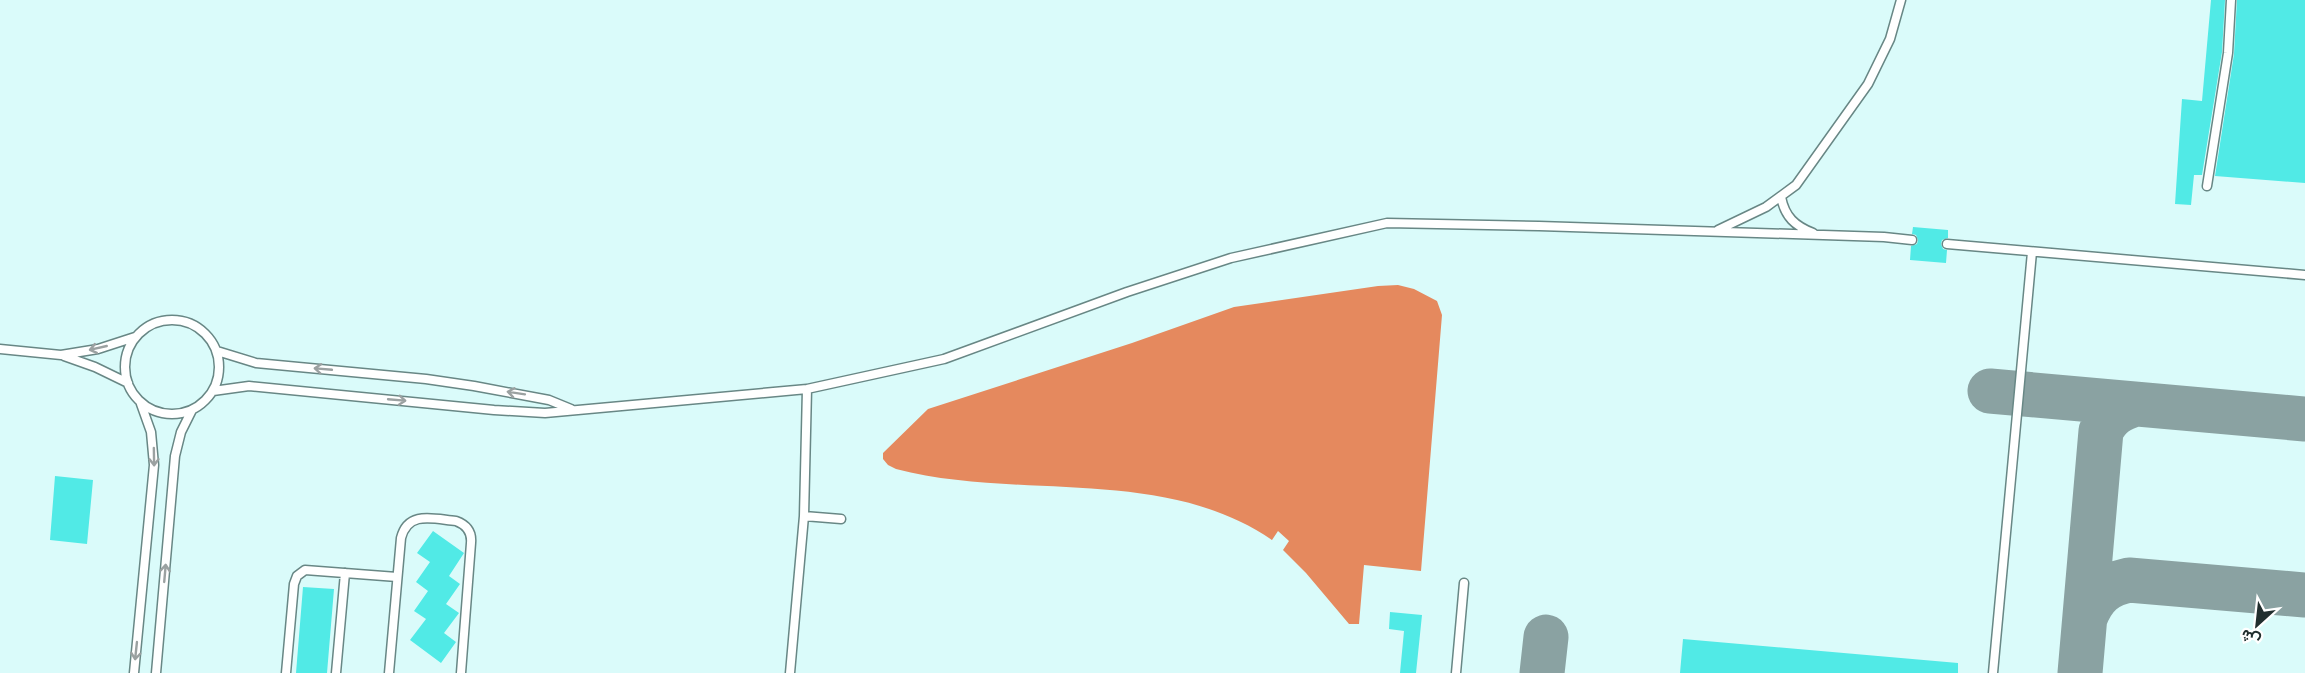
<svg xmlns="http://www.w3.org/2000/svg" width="2305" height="673" font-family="Jost,Vazirmatn,sans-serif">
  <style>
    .water { fill: #e5895e }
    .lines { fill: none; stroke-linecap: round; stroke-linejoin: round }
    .taxiway { stroke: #8aa2a2; stroke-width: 45 }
    .building { fill: #51eae6 }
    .lane-casing { stroke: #688785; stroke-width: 11 }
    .lane { stroke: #fff; stroke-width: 8 }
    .oneway { stroke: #9ba1a1 }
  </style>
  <rect width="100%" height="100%" fill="#dafbfa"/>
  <path class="water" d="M 1398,285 L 1414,289 L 1437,301 L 1442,315 L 1421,571 L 1364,565 L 1359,624 L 1349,624 L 1306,573 L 1283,550 L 1289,541 L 1278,531 L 1272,540 C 1163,465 1018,501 896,469 L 888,465 L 883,459 L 883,453 L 928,409 L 1132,343 L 1234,307 L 1378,286 Z"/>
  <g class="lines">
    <path class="taxiway" d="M 1990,391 L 2305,419
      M 2085,618 C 2094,595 2106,585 2129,580 L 2305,595
      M 1542,673 L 1546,637
      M 2080,673 L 2101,431 C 2109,415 2119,409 2136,404"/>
  </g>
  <path class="building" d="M 2211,0 L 2225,0 L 2222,52 L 2202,175 L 2194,175 L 2191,205 L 2175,204 L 2182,99 L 2202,101 Z
    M 2237,0 L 2305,0 L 2305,183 L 2215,176 L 2234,54 Z
    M 1913,227 L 1948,230 L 1948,238 L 1942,240 L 1941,244 L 1943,249 L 1947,250 L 1946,263 L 1910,260 L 1911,246 L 1917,244 L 1918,240 L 1916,235 L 1912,234 Z
    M 55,476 L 93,480 L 87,544 L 50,540 Z
    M 433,531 L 464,553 L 449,576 L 460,584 L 446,604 L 459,613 L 444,633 L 456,642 L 441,663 L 410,640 L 426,619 L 414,611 L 428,591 L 416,582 L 430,562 L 417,553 Z
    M 303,587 L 334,589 L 327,673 L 296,673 Z
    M 1390,612 L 1422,615 L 1416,673 L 1400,673 L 1404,631 L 1389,629 Z
    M 1683,639 L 1958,663 L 1958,673 L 1680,673 Z"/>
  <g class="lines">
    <g class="lane-casing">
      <path id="lane" d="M 2207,186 L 2228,53 L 2231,0
        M 1781,197 C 1785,217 1795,226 1813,233
        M 1718,230 L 1766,207 L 1796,185 L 1868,84 L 1890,39 L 1901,0
        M 1947,244 L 2305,275
        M125 367a47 47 0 1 1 94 0a47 47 0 1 1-94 0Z
        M 0,349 L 61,355 L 98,349 L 135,337
        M 217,351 L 256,363 L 426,379 L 474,386 L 549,400 L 571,409
        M 64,356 L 95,367 L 128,383
        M 213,391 L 249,386 L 494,410 L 545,413 L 807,389 L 944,359 L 1127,292 L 1231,258 L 1387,223 L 1539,226 L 1884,237 L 1912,240
        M 804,516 L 841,519
        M 134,673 L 154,465 L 151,432 L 141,404
        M 156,673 L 175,456 L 181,432 L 192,410
        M 286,673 L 294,584 L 297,576 L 305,570 L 397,577
        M 336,673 L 345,573
        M 389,673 L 401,538 C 408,510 434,519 456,521 C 467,525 472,532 471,543 L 461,673
        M 790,673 L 804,516 L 807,389
        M 1456,673 L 1464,583
        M 1993,673 L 2032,252"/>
    </g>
    <use href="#lane" class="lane"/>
  </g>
  <defs><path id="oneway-shaft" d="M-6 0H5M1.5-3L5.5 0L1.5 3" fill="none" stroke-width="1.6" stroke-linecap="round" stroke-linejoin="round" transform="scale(1.5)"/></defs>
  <g class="oneway">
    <use href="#oneway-shaft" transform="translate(98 348) rotate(167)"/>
    <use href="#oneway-shaft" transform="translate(323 369) rotate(-175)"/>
    <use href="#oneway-shaft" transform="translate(516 393) rotate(-171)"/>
    <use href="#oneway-shaft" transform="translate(397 400) rotate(5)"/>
    <use href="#oneway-shaft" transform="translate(154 457) rotate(89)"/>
    <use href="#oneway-shaft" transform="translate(165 573) rotate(-85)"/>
    <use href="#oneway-shaft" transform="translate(136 651) rotate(96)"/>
  </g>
  <g transform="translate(2257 625) rotate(207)" stroke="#ffffff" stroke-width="4.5" paint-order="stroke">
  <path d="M0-4.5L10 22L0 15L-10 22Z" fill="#212e2e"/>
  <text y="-9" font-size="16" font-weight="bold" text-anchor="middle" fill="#212e2e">ش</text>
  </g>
</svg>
